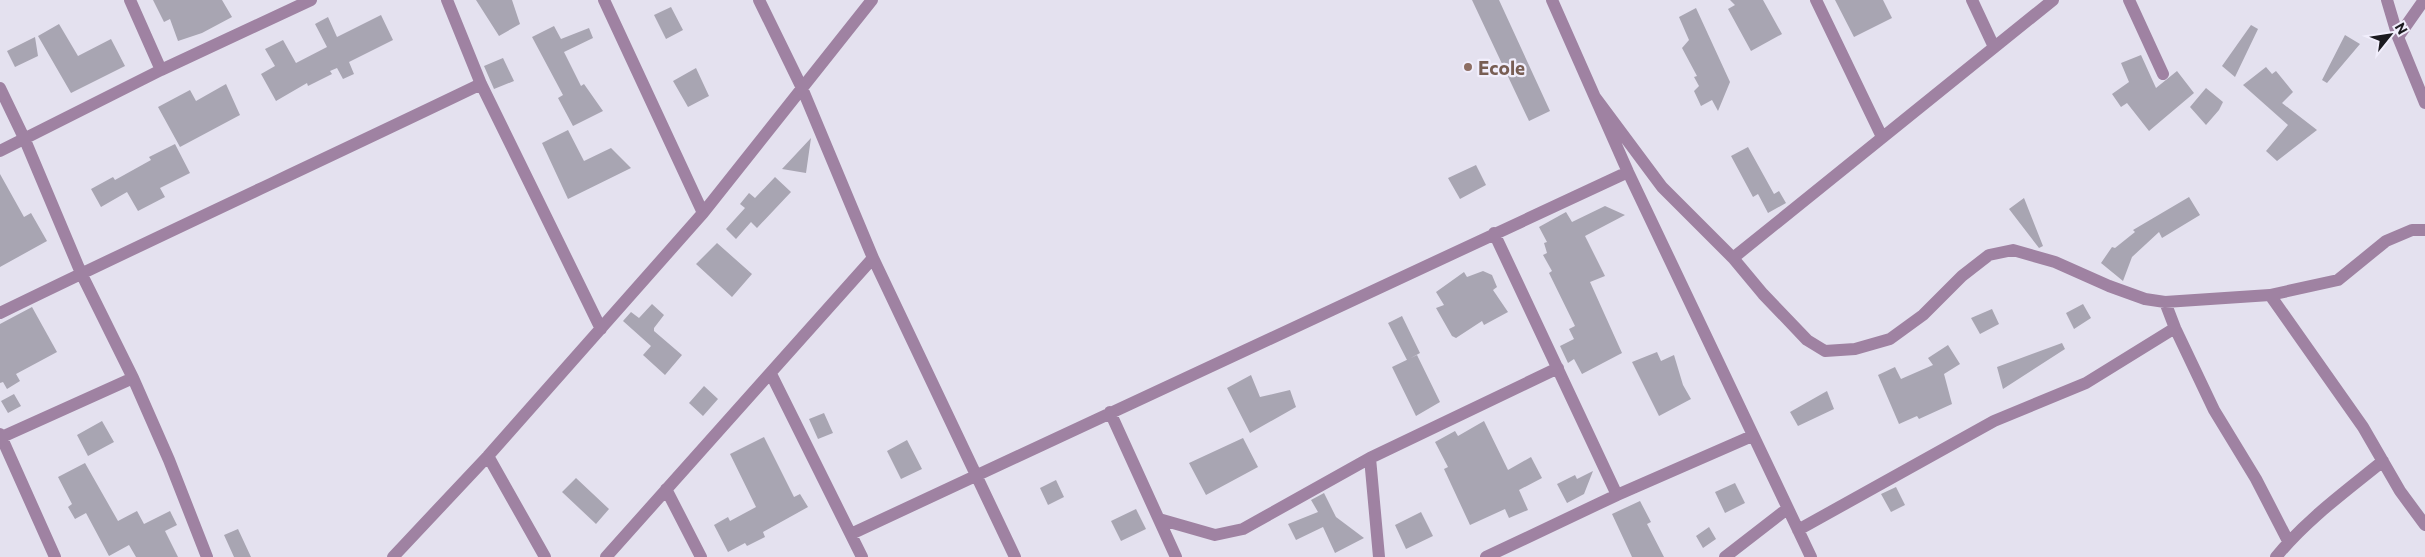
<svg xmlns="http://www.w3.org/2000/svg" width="2425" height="557" font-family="Commissioner,sans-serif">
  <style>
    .building { fill: #a8a5b2 }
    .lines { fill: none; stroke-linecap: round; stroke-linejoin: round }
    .street { stroke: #9f82a2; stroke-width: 12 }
    .education-dot { fill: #8d6e63; stroke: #f1eefc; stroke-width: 2 }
    .labels { text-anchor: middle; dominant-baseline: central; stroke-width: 4.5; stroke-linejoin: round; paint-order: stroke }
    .education-label { font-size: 19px; font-weight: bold; fill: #785e54; stroke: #f1eefc; text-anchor: start }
  </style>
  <rect width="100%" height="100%" fill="#e4e1ef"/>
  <path class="building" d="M 153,0 L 222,0 L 232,17 L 202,33 L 178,41 L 170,19 L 164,22 Z
    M 476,0 L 512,0 L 520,24 L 499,36 Z
    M 1472,0 L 1499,0 L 1550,111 L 1529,121 Z
    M 1730,0 L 1763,0 L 1782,34 L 1751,51 L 1728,9 L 1735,5 Z
    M 1835,0 L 1883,0 L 1892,18 L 1854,37 Z
    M 671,7 L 683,30 L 666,39 L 654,15 Z
    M 1696,8 L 1730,82 L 1718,111 L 1712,100 L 1701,106 L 1694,91 L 1699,86 L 1694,77 L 1697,76 L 1682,48 L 1689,40 L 1679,17 Z
    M 381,15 L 393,40 L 349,62 L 354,74 L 343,79 L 337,68 L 330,71 L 332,74 L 308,86 L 307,83 L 276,101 L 261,74 L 275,66 L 265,49 L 283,40 L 296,63 L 327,47 L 315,24 L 328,17 L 337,37 Z
    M 59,24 L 78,56 L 111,39 L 125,66 L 71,93 L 38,36 Z
    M 2251,25 L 2258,29 L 2235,77 L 2222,66 Z
    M 554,26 L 561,39 L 589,28 L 593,38 L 564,52 L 581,86 L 584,84 L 603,111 L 573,126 L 558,98 L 563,95 L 532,37 Z
    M 2345,35 L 2360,44 L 2327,83 L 2322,80 Z
    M 35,37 L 38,56 L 15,67 L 7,51 Z
    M 2141,55 L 2156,88 L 2177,71 L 2194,93 L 2149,131 L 2127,103 L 2121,107 L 2112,94 L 2129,82 L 2121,63 Z
    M 503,58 L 514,81 L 494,89 L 484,66 Z
    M 2266,67 L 2272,74 L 2276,71 L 2293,92 L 2282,103 L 2317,130 L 2277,161 L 2266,151 L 2288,125 L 2243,85 Z
    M 696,68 L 709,96 L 688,107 L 673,81 Z
    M 226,84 L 240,115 L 180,147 L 158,107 L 190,90 L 196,101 Z
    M 2206,88 L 2223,102 L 2219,110 L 2206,125 L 2190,107 Z
    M 568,130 L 584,161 L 611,148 L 631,168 L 568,199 L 542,143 Z
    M 811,138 L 806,173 L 782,169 Z
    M 175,144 L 190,173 L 160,188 L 165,197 L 138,211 L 127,192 L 101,207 L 91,189 L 113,177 L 115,180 L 151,160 L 149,157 Z
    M 1748,147 L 1774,194 L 1779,191 L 1786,203 L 1768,213 L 1758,194 L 1753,197 L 1731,156 Z
    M 1476,165 L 1486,185 L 1460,199 L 1448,178 Z
    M 0,174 L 24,217 L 31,213 L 47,241 L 0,267 Z
    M 775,177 L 791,192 L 757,228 L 751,222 L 736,239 L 726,229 L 745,208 L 740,204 L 749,193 L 755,198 Z
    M 2189,197 L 2200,215 L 2162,238 L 2159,232 L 2132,257 L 2123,281 L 2101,263 L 2112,247 L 2115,248 L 2135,232 L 2133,230 Z
    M 2024,198 L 2043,246 L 2039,248 L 2009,209 Z
    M 1605,206 L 1625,215 L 1585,236 L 1605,276 L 1590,282 L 1622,353 L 1582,374 L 1574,359 L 1568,363 L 1560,346 L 1574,339 L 1569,329 L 1575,326 L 1549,273 L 1552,271 L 1543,255 L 1547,253 L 1544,243 L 1547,242 L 1539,227 L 1566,212 L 1572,222 Z
    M 717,243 L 752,274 L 732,297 L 696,264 Z
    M 1483,271 L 1492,275 L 1497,287 L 1493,290 L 1508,312 L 1484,325 L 1482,321 L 1456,338 L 1452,336 L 1436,308 L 1444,305 L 1436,292 L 1464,272 L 1467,277 Z
    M 652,304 L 664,315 L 654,328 L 654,331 L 682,355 L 665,375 L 643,355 L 651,346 L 623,321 L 631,312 L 639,318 Z
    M 2083,304 L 2091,318 L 2074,329 L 2066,313 Z
    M 32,307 L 57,352 L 16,374 L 20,381 L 7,389 L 3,382 L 0,383 L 0,324 Z
    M 1992,309 L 1999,324 L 1980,334 L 1971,318 Z
    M 1402,316 L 1420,353 L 1407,360 L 1388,323 Z
    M 2062,343 L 2065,349 L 2003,389 L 1997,367 Z
    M 1948,345 L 1960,364 L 1944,374 L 1952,404 L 1919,419 L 1917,416 L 1899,424 L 1878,375 L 1895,367 L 1901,379 L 1933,365 L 1928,358 Z
    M 1657,352 L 1661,361 L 1674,355 L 1683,385 L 1691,399 L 1659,416 L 1632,362 Z
    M 1417,355 L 1440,402 L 1416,416 L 1392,367 Z
    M 1251,375 L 1260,397 L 1290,390 L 1296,407 L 1250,433 L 1227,388 Z
    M 704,386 L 718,399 L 703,416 L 689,403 Z
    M 1827,391 L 1834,409 L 1798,426 L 1790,412 Z
    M 14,394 L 21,406 L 8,413 L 1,401 Z
    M 824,413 L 833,433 L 818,439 L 809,419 Z
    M 102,421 L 114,442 L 88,456 L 77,435 Z
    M 1484,421 L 1508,470 L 1531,457 L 1542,478 L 1519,490 L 1528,510 L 1509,518 L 1505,509 L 1470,525 L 1444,469 L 1448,467 L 1435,442 L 1455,431 L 1458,436 Z
    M 764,437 L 794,497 L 800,494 L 808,507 L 763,532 L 765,537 L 747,546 L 745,543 L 728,552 L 714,525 L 728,517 L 730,521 L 756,507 L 730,454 Z
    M 1243,438 L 1258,467 L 1206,495 L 1189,463 Z
    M 907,440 L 922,469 L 901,479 L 887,451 Z
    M 85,463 L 118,521 L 137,511 L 144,524 L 170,511 L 177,525 L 165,531 L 178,557 L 136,557 L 129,545 L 109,556 L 86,513 L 75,519 L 68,507 L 72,504 L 58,477 Z
    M 1593,471 L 1584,494 L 1567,503 L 1557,484 L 1575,475 L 1577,479 Z
    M 576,478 L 609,509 L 596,524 L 562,492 Z
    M 1056,480 L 1064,497 L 1048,505 L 1040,488 Z
    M 1735,483 L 1745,503 L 1725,513 L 1715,492 Z
    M 1896,487 L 1905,505 L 1891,512 L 1881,494 Z
    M 1324,493 L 1336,517 L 1364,538 L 1335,553 L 1323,527 L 1296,540 L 1288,524 L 1318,512 L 1311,500 Z
    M 1640,501 L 1651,522 L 1647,524 L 1664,557 L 1632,557 L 1612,514 Z
    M 1136,509 L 1146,529 L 1121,541 L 1111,521 Z
    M 1421,512 L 1433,536 L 1406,549 L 1395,525 Z
    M 1709,527 L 1716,539 L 1703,548 L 1696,536 Z
    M 238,529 L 251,557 L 234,557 L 224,535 Z"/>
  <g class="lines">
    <path class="street" d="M 130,0 L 161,70
      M 447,0 L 481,84 L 601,329
      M 604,0 L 703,213
      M 759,0 L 802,88 L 873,258 L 1015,557
      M 1552,0 L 1628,172 L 1811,557
      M 1816,0 L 1882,137
      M 1972,0 L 1994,47
      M 2129,0 L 2163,74
      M 2387,0 L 2398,37 L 2425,103
      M 2398,37 L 2424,0
      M 0,88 L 25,140 L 81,273 L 133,378 L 169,460 L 207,557
      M 1595,97 L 1662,187 L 1733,258 L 1763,294 L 1807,340 L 1825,351 L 1855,349 L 1890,339 L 1923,315 L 1962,276 L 1989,255 L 2013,250 L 2055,262 L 2109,286 L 2145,299 L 2165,302 L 2270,295 L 2338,280 L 2386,241 L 2412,230 L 2425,230
      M 0,151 L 161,70 L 311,0
      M 1494,233 L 1617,495
      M 1733,258 L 2053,0
      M 2270,295 L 2363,427 L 2400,491 L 2425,525
      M 0,313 C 160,235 321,161 481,84
      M 2175,328 L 2214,410 L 2256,479 L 2288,541
      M 771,374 L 862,557
      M 1110,412 L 1176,557
      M 0,434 L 55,557
      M 2,437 L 133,378
      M 488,456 L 545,557
      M 1370,458 L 1379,557
      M 666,489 L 701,557
      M 1159,519 L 1215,535 L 1243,529 L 1370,458 L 1558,368
      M 1798,530 L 1994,421 L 2086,383 L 2175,328 L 2165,302
      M 851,534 L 1628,172
      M 393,557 L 488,456 L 703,213 L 872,0
      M 606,557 L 873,258
      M 1486,557 L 1617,495 L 1752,436
      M 1725,557 L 1787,509
      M 2276,557 C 2306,520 2346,491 2383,461"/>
  </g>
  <circle class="education-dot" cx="1468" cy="67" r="5"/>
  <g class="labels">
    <g class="education-label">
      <text x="1478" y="67">Ecole</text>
    </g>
  </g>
  <g transform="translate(2390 35) rotate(60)" stroke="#f1eefc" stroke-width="4" paint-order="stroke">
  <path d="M0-4L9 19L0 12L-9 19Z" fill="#1b1a1f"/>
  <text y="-8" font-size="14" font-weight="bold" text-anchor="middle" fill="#1b1a1f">N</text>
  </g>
</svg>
